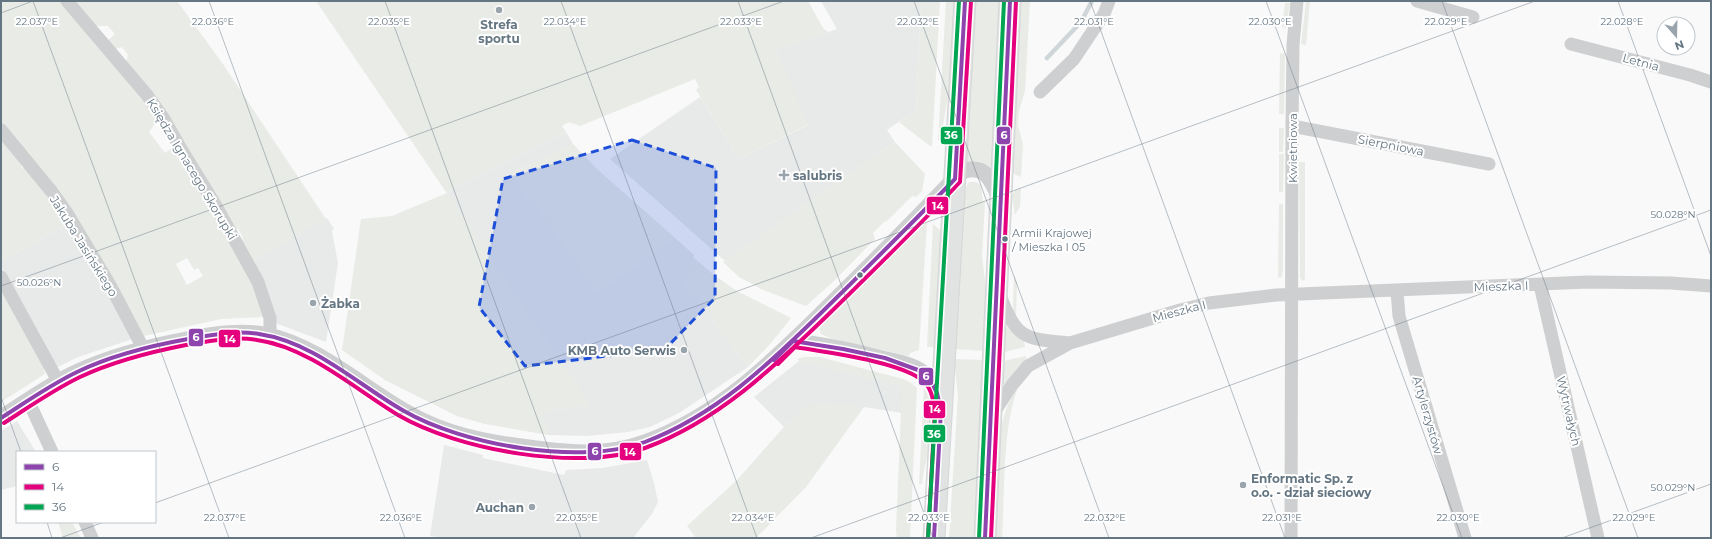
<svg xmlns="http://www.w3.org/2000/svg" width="1712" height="539" font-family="Montserrat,sans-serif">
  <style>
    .built { fill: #e8e9e9 }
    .green { fill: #e8ebe6; fill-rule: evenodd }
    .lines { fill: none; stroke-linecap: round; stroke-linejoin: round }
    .stream { stroke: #ced6d9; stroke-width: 4.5 }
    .primary-casing { stroke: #d5d6d7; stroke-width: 23 }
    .minor { stroke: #cecfd0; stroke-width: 13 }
    .tertiary { stroke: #cecfd0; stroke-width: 16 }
    .primary { stroke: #e1e2e2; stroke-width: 21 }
    .bus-1-casing { stroke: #fff; stroke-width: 7 }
    .bus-2-casing { stroke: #fff; stroke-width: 7 }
    .bus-3-casing { stroke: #fff; stroke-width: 7 }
    .bus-1 { stroke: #8e44ad; stroke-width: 4 }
    .bus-2 { stroke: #e5007d; stroke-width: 4 }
    .bus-3 { stroke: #00a651; stroke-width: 4 }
    .marked { fill: #1d4ed8; fill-opacity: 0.2; stroke: #1d4ed8; stroke-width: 3; stroke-dasharray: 8 5; stroke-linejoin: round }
    .ticks { fill: none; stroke: #657683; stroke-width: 1; stroke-opacity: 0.45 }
    .poi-dot { fill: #99a4ac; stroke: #fff; stroke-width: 1.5 }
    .bus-dot { fill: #657683; stroke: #fff; stroke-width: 1.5 }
    .labels { text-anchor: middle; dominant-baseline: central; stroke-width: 4; stroke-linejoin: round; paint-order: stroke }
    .bus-label { font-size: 11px; fill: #657683; stroke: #fff; text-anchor: start }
    .poi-label { font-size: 12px; font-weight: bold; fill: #657683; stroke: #fff; text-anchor: start }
    .street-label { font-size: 12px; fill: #657683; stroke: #fff }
    .ticks-label { font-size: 10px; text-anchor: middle; fill: #657683; stroke: #fff; stroke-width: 4; stroke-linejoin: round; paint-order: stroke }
    .line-badge { stroke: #fff; stroke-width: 1.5 }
    .badge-label { font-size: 11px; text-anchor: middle; font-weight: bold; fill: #fff }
  </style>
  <rect width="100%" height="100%" fill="#f9f9f9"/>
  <path class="built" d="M 821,1 L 921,1 L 916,110 L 887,130 L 895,142 L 725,261 L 610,159 L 700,97 L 739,159 L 808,125 L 775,50 L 837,29 Z
    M 566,132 L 573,144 L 513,173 L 528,198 L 531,197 L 597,293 L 674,237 L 694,255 L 684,289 L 704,300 L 715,314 L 710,317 L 748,367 L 679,413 L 650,427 L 628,432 L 587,436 L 548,435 L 541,411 L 590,405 L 446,192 Z
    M 327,218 L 334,229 L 332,231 L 338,263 L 326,342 L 275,323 L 252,261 Z
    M 67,224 L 88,258 L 133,339 L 78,357 L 56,368 L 1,267 L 1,262 Z
    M 799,361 L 903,386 L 902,413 L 864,407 L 802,410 L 784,427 L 754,397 Z
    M 17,421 L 36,452 L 17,452 L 17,486 L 1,490 L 1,431 Z
    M 444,445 L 483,455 L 483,458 L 564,475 L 566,470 L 602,468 L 647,460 L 654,483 L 658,502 L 652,514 L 633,538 L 449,538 L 430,536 Z"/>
  <path class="green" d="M 1,1 L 61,1 L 127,79 L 158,119 L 149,132 L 165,153 L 174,146 L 251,278 L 264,317 L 221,319 L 144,336 L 58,194 L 1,124 ZM 187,258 L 194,270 L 198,268 L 203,276 L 187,285 L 176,264 Z
    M 73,1 L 177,1 L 223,64 L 326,219 L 252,261 L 242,243 L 243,238 L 238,228 L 235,230 L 126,62 L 128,55 L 122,47 L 116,49 L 108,40 L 115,34 L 108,26 L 95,26 Z
    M 316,1 L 808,1 L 823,28 L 828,32 L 775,50 L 809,124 L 739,159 L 696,90 L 699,87 L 695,79 L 580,126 L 569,122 L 562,126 L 566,132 L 446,192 Z
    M 921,1 L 940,1 L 932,146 L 930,146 L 899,122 L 916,110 Z
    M 946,1 L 956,1 L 952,74 L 941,136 L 938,141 Z
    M 973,1 L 1002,1 L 992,168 L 979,161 L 965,162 Z
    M 1020,1 L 1030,1 L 1025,91 L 1019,111 L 1018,125 L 1023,144 L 1021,177 L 1014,174 L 1012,170 Z
    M 1306,1 L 1310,1 L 1306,45 L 1301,44 Z
    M 1285,3 L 1290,3 L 1286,28 L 1282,27 Z
    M 1280,53 L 1285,54 L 1284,114 L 1279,114 Z
    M 1279,128 L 1284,128 L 1283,152 L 1279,152 Z
    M 1,137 L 13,151 L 23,169 L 26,167 L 67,224 L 1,262 Z
    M 895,142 L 925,174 L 922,191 L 916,197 L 912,196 L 886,222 L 885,221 L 873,233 L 875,239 L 835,280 L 806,306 L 761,289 L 739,277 L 723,262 Z
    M 573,144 L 597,169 L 674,237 L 596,294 L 531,197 L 528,198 L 513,173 Z
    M 1279,154 L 1284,154 L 1283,192 L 1279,192 Z
    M 1299,162 L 1305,162 L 1305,279 L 1302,281 L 1300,277 Z
    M 969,182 L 976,182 L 981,185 L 983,202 L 985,202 L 982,256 L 987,298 L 984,351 L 953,349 L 963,202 L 966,187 Z
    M 1021,188 L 1020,207 L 1015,215 L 1012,196 L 1015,190 Z
    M 447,193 L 591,405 L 541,411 L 548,435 L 485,424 L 457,416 L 385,380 L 342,350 L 361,219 L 392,216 Z
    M 1279,204 L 1283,204 L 1283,268 L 1282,277 L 1278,278 Z
    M 924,222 L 927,223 L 919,350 L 910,353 L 909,356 L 832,339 L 821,334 L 819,327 L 821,322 L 919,224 Z
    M 933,224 L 941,231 L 936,347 L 927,347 Z
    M 693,257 L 714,275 L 737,291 L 791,318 L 771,343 L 748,367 L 710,317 L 715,314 L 704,300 L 684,289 Z
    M 1014,275 L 1017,282 L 1016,318 L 1013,310 Z
    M 1,289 L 43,365 L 45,374 L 1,402 Z
    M 1007,327 L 1024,340 L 1025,347 L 1005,352 L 1005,328 Z
    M 1026,356 L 1027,362 L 1003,386 L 1004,361 Z
    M 804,357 L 820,357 L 903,379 L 911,383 L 917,388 L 910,538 L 897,538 L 896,531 L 902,386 L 799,361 L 797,359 Z
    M 954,359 L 984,360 L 975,538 L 949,538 L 958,395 Z
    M 924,387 C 942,409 925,458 922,484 L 919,484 Z
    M 1018,387 C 1002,429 1005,493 1002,538 L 995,538 L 1000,429 L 1008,404 Z
    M 817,404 L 832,404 L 864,407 L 806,487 L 756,538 L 696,538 L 687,526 L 737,480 L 784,427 L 801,410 Z
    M 58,522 L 72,522 L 81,538 L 63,538 Z"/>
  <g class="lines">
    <path class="stream" d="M 1047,58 L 1081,22 L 1092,1"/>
    <g class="primary-casing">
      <path id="primary" d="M 934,538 L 965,1
        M 985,538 L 1010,1"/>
    </g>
    <path class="minor" d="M 67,1 L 147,95 L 164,119 L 181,149 L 216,206 L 258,282 L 270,318 L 270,336
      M 1417,1 L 1473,17
      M 1571,44 L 1690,75 L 1711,82
      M 1040,92 L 1074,59 L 1104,14 L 1109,1
      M 1292,126 L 1489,164
      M 1,130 L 52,192 L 67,213 L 110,285 L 143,348
      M 1,277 L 58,381
      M 1540,285 L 1598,538
      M 1397,291 L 1399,316 L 1465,538
      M 1000,295 C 1017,340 1025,339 1070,343
      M 28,400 L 52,452
      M 993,414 L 1012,385 L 1028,366 L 1070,343 L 1180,310 L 1209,303 L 1276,295 L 1587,282 L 1671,283 L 1711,286
      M 85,522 L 92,538
      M 1291,538 L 1292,126 L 1293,45 L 1297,1"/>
    <path class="tertiary" d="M 793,341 C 824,345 854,351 884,359 C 897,362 911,364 922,372 C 933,379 937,391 940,403
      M 1,418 C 26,402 50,384 77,372 C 113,355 151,346 189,339 C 215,334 241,330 267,335 C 318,346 363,388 408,413 C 444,434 484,442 525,447 C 566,453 606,457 646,442 C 718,416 771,363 824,311 C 871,265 916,219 961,172 C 985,162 992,181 1000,199"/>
    <use href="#primary" class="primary"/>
    <g class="bus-1-casing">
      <path id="bus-1" d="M 774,360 L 793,341 L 843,349 L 885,358 L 918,370 L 931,381 L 937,393 L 941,410 L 934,538
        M 1,418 C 26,402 50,385 77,372 C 112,355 149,346 188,339 C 211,335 235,330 259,334 C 314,342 358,385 404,411 C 463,445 581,466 645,442 C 716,415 769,364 822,312 C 867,268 911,224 955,179 L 965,1
        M 985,538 L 1010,1"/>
    </g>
    <g class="bus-2-casing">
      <path id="bus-2" d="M 778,364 L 795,347 C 824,352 904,362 924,382 C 932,389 933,401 935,410 L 928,538
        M 4,423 C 29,407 53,390 80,377 C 114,361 150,352 186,345 C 209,341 234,336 257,340 C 308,347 355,389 398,415 C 458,450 579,472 645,448 C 721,420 778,363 835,308 C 877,267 920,225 960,182 L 971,1
        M 991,538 L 1016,1"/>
    </g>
    <g class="bus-3-casing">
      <path id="bus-3" d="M 928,538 L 959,1
        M 979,538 L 1004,1"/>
    </g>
    <use href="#bus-1" class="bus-1"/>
    <use href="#bus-2" class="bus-2"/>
    <use href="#bus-3" class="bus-3"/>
  </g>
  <path class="marked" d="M 632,140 L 716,168 L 715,298 L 665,349 L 525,366 L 479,307 L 503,179 Z"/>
  <path class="ticks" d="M 33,1 L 229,538M 209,1 L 405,538M 385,1 L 581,538M 561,1 L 757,538M 738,1 L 933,538M 914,1 L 1109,538M 1090,1 L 1285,538M 1266,1 L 1462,538M 1442,1 L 1638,538M 1618,1 L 1711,256M 1,13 L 33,1M 1,286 L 784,1M 1,397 L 21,452M 155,503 L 1535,1M 47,522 L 52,538M 60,538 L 104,522M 811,538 L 1711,210M 1562,538 L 1711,484"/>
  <g class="poi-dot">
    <circle cx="499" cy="10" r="4"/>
    <path d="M782 169h4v4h4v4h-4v4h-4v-4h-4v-4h4z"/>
    <circle cx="313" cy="303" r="4"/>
    <circle cx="684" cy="350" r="4"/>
    <circle cx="1243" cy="485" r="4"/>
    <circle cx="532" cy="507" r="4"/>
  </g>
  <g class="bus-dot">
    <circle cx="1005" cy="239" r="3.5"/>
    <circle cx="860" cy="275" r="3.5"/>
  </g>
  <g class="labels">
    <g class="bus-label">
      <text x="1012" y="233">Armii Krajowej<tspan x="1012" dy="14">/ Mieszka I 05</tspan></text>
    </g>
    <g class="poi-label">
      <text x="499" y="24" text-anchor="middle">Strefa<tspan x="499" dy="14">sportu</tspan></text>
      <text x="793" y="175">salubris</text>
      <text x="321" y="303">Żabka</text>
      <text x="676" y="350" text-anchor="end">KMB Auto Serwis</text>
      <text x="1251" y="478">Enformatic Sp. z<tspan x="1251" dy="14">o.o. - dział sieciowy</tspan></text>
      <text x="524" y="507" text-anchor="end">Auchan</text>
    </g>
    <g class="street-label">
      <text transform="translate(1641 62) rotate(15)">Letnia</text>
      <text transform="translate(1391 145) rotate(11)">Sierpniowa</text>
      <text transform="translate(1292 148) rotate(-90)">Kwietniowa</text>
      <text transform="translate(192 169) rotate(59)">Księdza Ignacego Skorupki</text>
      <text transform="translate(84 246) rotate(58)">Jakuba Jasińskiego</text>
      <text transform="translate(1501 286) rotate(-2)">Mieszka I</text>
      <text transform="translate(1179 311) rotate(-15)">Mieszka I</text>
      <text transform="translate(1569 411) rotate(77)">Wytrwałych</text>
      <text transform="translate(1428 415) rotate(74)">Artylerzystów</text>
    </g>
  </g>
  <g class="ticks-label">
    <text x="37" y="25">22.037°E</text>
    <text x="213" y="25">22.036°E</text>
    <text x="565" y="25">22.034°E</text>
    <text x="741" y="25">22.033°E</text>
    <text x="918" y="25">22.032°E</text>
    <text x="1094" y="25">22.031°E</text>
    <text x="1270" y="25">22.030°E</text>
    <text x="1446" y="25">22.029°E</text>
    <text x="389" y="25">22.035°E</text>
    <text x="1622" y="25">22.028°E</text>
    <text x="1673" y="218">50.028°N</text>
    <text x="39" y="286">50.026°N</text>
    <text x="1673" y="491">50.029°N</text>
    <text x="225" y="521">22.037°E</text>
    <text x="401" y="521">22.036°E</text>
    <text x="577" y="521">22.035°E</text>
    <text x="753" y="521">22.034°E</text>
    <text x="929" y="521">22.033°E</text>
    <text x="1105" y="521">22.032°E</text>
    <text x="1282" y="521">22.031°E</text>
    <text x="1458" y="521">22.030°E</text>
    <text x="1634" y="521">22.029°E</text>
  </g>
  <g class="line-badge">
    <rect x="940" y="126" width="23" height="19" rx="4" fill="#00a651"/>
    <rect x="996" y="126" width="15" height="19" rx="4" fill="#8e44ad"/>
    <rect x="926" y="196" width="23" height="19" rx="4" fill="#e5007d"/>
    <rect x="188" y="328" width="16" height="19" rx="4" fill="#8e44ad"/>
    <rect x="218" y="329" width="23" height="19" rx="4" fill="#e5007d"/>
    <rect x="918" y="367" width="16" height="19" rx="4" fill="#8e44ad"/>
    <rect x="923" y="400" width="23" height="19" rx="4" fill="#e5007d"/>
    <rect x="923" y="424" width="23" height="19" rx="4" fill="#00a651"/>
    <rect x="587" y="442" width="15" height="19" rx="4" fill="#8e44ad"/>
    <rect x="619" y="442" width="23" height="19" rx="4" fill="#e5007d"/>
  </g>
  <g class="badge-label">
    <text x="951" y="139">36</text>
    <text x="1004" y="139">6</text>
    <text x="938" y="210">14</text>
    <text x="196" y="341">6</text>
    <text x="230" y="343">14</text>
    <text x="926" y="380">6</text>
    <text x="935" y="413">14</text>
    <text x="934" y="438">36</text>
    <text x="595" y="455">6</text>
    <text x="630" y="456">14</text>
  </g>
  <rect width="1712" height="539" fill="none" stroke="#657683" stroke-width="4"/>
  <rect x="16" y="451" width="140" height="72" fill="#ffffff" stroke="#c1c8cd"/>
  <rect x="24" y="464" width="20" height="6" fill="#8e44ad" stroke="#c1c8cd"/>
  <text x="52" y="471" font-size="12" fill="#657683">6</text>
  <rect x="24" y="484" width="20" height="6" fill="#e5007d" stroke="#c1c8cd"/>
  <text x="52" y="491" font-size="12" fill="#657683">14</text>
  <rect x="24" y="504" width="20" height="6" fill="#00a651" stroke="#c1c8cd"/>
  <text x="52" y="511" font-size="12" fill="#657683">36</text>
  <g transform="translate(1676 36) rotate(160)"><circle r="19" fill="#ffffff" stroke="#c1c8cd"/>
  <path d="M0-3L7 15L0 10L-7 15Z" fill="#99a4ac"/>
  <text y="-6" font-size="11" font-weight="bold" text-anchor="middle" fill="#657683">N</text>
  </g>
</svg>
